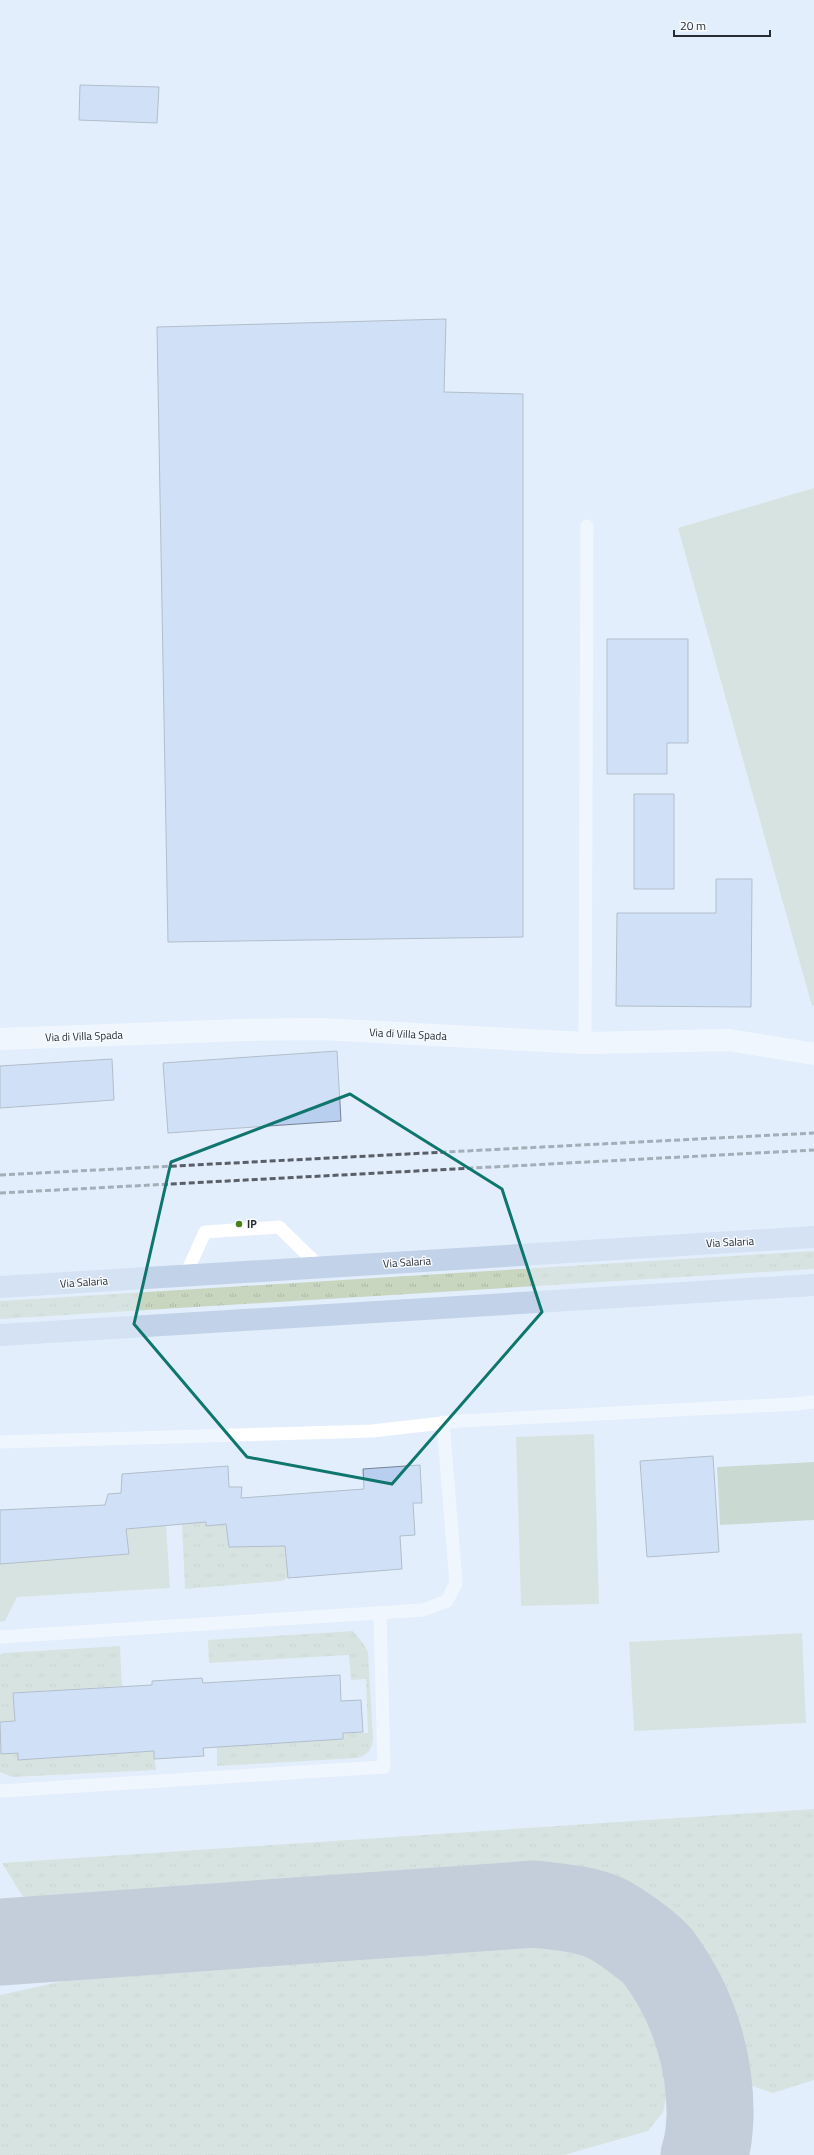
<svg xmlns="http://www.w3.org/2000/svg" width="814" height="2155" font-family="'Titillium Web',sans-serif">
  <style>
    .grass { fill: url(#grass-tufts) }
    .park { fill: #c8d6c0 }
    .water { fill: #abc09f }
    .lines { fill: none; stroke-linecap: round; stroke-linejoin: round }
    .taxiway { stroke: #9ea6b2; stroke-width: 87 }
    .building { fill: #b8cfef; stroke: #768292 }
    .service { stroke: #fff; stroke-width: 13 }
    .minor { stroke: #fff; stroke-width: 22 }
    .primary { stroke: #c2d2e8; stroke-width: 22 }
    .rail { stroke: #585f68; stroke-width: 3; stroke-dasharray: 6 3; stroke-linecap: butt }
    .marked { fill: none; stroke: #0f766e; stroke-width: 3; stroke-linejoin: round }
    .poi-dot { fill: #498018; stroke: #f7fafe; stroke-width: 1.5 }
    .labels { text-anchor: middle; dominant-baseline: central; stroke-width: 3; stroke-linejoin: round; paint-order: stroke }
    .street-label { font-size: 11px; fill: #272c33; stroke: #f7fafe }
    .poi-label { font-size: 11px; font-weight: bold; fill: #272c33; stroke: #f7fafe; text-anchor: start }
  </style>
  <defs>
    <pattern id="grass-tufts" width="24" height="20" patternUnits="userSpaceOnUse"><rect width="24" height="20" fill="#c8d6c0"/><path d="M3 7l-1-3M5 7V3M7 7l1-3M15 17l-1-3M17 17v-4M19 17l1-3" fill="none" stroke="#acb8a5"/></pattern>
  </defs>
  <rect width="100%" height="100%" fill="#e3eefc"/>
  <path class="grass" d="M 814,1251 L 814,1269 L 0,1319 L 0,1301 Z
    M 206,1522 L 206,1525 L 226,1524 L 229,1547 L 285,1546 L 288,1578 L 281,1581 L 185,1589 L 182,1524 Z
    M 353,1631 L 363,1643 L 368,1652 L 373,1738 C 372,1750 368,1755 357,1758 L 217,1766 L 217,1747 L 342,1739 L 343,1733 L 368,1733 L 366,1679 L 351,1680 L 349,1655 L 209,1663 L 208,1640 Z
    M 120,1646 L 122,1686 L 14,1693 L 15,1721 L 0,1722 L 0,1655 L 3,1653 Z
    M 0,1745 L 1,1754 L 18,1753 L 19,1760 L 154,1751 L 156,1770 L 12,1777 L 0,1772 Z
    M 814,1809 L 814,2080 L 773,2093 L 747,2084 L 731,2048 L 708,1983 L 684,1941 L 649,1908 L 618,1891 L 563,1874 L 488,1878 L 51,1911 L 23,1897 L 2,1863 Z
    M 513,1936 L 562,1937 L 603,1953 L 628,1974 L 665,2048 L 668,2091 L 663,2112 L 648,2131 L 564,2155 L 0,2155 L 0,1995 L 137,1965 Z"/>
  <path class="park" d="M 814,488 L 814,1005 L 812,1006 L 678,528 Z
    M 594,1434 L 599,1604 L 521,1606 L 516,1437 Z
    M 166,1525 L 170,1588 L 17,1597 L 5,1621 L 0,1622 L 0,1564 L 129,1554 L 126,1529 Z
    M 802,1633 L 806,1723 L 634,1731 L 629,1642 Z"/>
  <path class="water" d="M 814,1462 L 814,1520 L 720,1525 L 717,1467 Z"/>
  <g class="lines">
    <path class="taxiway" d="M 0,1942 L 535,1904 C 558,1907 581,1908 603,1917 C 616,1922 652,1948 659,1958 C 693,2004 711,2060 710,2117 C 709,2131 709,2142 704,2155"/>
  </g>
  <path class="building" d="M 80,85 L 159,87 L 157,123 L 79,120 Z
    M 446,319 L 444,392 L 523,394 L 523,937 L 168,942 L 157,327 Z
    M 607,639 L 688,639 L 688,743 L 667,743 L 667,774 L 607,774 Z
    M 634,794 L 674,794 L 674,889 L 634,889 Z
    M 716,879 L 752,879 L 751,1007 L 616,1006 L 617,913 L 716,913 Z
    M 337,1051 L 341,1121 L 168,1133 L 163,1063 Z
    M 112,1059 L 114,1100 L 0,1108 L 0,1066 Z
    M 713,1456 L 719,1552 L 647,1557 L 640,1461 Z
    M 420,1465 L 422,1503 L 413,1503 L 415,1535 L 400,1536 L 402,1569 L 288,1578 L 285,1546 L 229,1547 L 226,1524 L 206,1526 L 206,1522 L 126,1529 L 129,1554 L 0,1564 L 0,1510 L 105,1505 L 108,1494 L 121,1493 L 122,1474 L 228,1466 L 229,1487 L 242,1487 L 241,1498 L 364,1489 L 363,1469 Z
    M 340,1675 L 341,1701 L 361,1700 L 363,1732 L 343,1733 L 343,1739 L 203,1748 L 204,1756 L 154,1759 L 154,1751 L 18,1760 L 18,1753 L 1,1754 L 0,1722 L 15,1721 L 13,1693 L 152,1685 L 152,1681 L 202,1678 L 203,1683 Z"/>
  <g class="lines">
    <path class="service" d="M 585,1043 L 587,526
      M 185,1276 L 205,1232 L 279,1227 L 320,1267
      M 0,1442 L 372,1431 L 460,1421 L 795,1404 L 814,1402
      M 0,1637 L 423,1610 L 447,1601 L 456,1583 L 443,1422
      M 0,1791 L 384,1767 L 380,1613"/>
    <path class="minor" d="M 0,1039 L 243,1030 L 321,1029 L 585,1043 L 729,1040 L 814,1054"/>
    <path class="primary" d="M 0,1287 L 814,1237
      M 0,1335 L 814,1285"/>
    <path class="rail" d="M 0,1175 L 814,1133
      M 0,1193 L 814,1150"/>
  </g>
  <path d="M0 0H814V2155H0ZM 350,1094 L 502,1189 L 542,1312 L 392,1484 L 247,1457 L 134,1324 L 171,1162 Z" fill="#e3eefc" fill-opacity=".55" fill-rule="evenodd"/>
  <path class="marked" d="M 350,1094 L 502,1189 L 542,1312 L 392,1484 L 247,1457 L 134,1324 L 171,1162 Z"/>
  <circle class="poi-dot" cx="239" cy="1224" r="4"/>
  <g class="labels">
    <g class="street-label">
      <text transform="translate(408 1034) rotate(3)">Via di Villa Spada</text>
      <text transform="translate(84 1036) rotate(-2)">Via di Villa Spada</text>
      <text transform="translate(730 1242) rotate(-3)">Via Salaria</text>
      <text transform="translate(407 1262) rotate(-4)">Via Salaria</text>
      <text transform="translate(84 1282) rotate(-4)">Via Salaria</text>
    </g>
    <g class="poi-label">
      <text x="247" y="1224">IP</text>
    </g>
  </g>
  <path d="M674 30v6h96v-6" fill="none" stroke="#272c33" stroke-width="2"/>
  <text x="680" y="30" font-size="12" fill="#272c33" stroke="#f7fafe" stroke-width="3" paint-order="stroke">20 m</text>
</svg>
